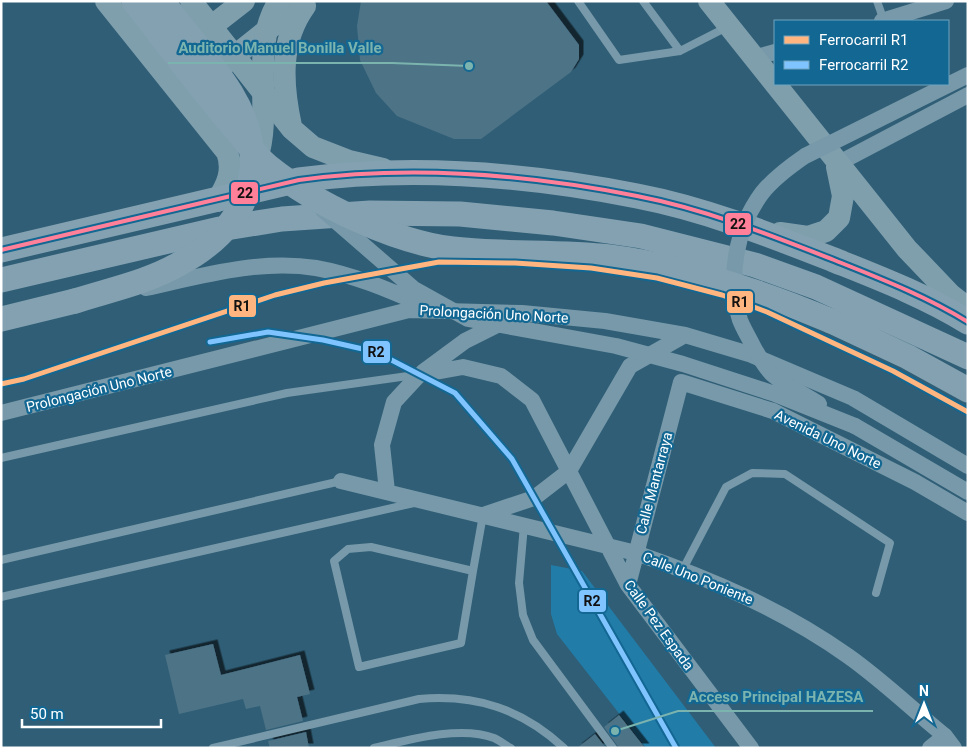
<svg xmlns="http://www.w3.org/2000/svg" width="969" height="749" font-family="Roboto,sans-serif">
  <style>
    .green { fill: #227ca8 }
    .building { fill: #4e7386; filter: url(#shadow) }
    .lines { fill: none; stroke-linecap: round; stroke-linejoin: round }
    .lane { stroke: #7799a9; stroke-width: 8 }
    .street { stroke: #7799a9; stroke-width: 16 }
    .secondary { stroke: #7f9fad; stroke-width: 22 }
    .primary { stroke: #83a1b0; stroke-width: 25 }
    .street-bridge { stroke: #7799a9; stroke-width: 16 }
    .secondary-bridge { stroke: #7f9fad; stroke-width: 22 }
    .primary-bridge { stroke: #83a1b0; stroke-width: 25 }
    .bus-1-casing { stroke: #126793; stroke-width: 8 }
    .bus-1 { stroke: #ff8098; stroke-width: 4 }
    .rail-1-casing { stroke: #126793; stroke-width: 9 }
    .rail-2-casing { stroke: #126793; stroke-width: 9 }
    .rail-1 { stroke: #ffb580; stroke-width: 5 }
    .rail-2 { stroke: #80c4ff; stroke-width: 5 }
    .labels { text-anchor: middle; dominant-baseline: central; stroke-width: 4.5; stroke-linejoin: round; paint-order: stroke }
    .street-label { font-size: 14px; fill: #fff; stroke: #126793 }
    .leader { fill: none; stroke: #7bb4af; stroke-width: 2 }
    .callout-dot { fill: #7bb4af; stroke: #126793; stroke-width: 2 }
    .callout-label { font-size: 15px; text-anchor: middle; font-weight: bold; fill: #7bb4af; stroke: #126793; stroke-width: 4.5; stroke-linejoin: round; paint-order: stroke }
    .line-badge { stroke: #126793; stroke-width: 2 }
    .pale-badge-label { font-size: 14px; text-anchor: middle; font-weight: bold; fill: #111 }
  </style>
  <defs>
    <filter id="shadow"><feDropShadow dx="4.5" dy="-4.5" stdDeviation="0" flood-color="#0009"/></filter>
  </defs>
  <rect width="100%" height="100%" fill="#2f5e76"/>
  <path class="green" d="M 551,565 L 582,571 L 716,748 L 646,748 L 557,634 L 551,614 Z"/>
  <path class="building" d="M 361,1 L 546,1 L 579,45 L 579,59 L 571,72 L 481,139 L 454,139 L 397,116 L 376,93 L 360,60 L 357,26 Z
    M 213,644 L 221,675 L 300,655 L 310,694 L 297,697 L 303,721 L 266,730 L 260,706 L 246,709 L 243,699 L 179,714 L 165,655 Z
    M 619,715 L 645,748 L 619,748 L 604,727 Z
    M 306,732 L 309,748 L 270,748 L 268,741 Z
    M 595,734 L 606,748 L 577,748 Z"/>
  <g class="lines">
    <path class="lane" d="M 578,1 L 619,60 L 680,51 L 727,27
      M 643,1 L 680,51
      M 877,1 L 884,21
      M 1,458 L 287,393 L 415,375
      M 524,525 L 519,583 L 523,615 L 533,640 L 613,748
      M 371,547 L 473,571 L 461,643 L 359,667 L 334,561 L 348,549 Z
      M 1,560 L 341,481
      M 683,569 L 726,487 L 752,473 L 785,474 L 890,543 L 876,593
      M 473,571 L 483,515
      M 1,597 L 414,503
      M 213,748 L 419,699 C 476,694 522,709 564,748
      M 374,748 C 408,740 460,725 494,738 C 499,740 505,745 511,748"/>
    <path class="street" d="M 882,21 L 946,1
      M 753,58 L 775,52
      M 837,164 L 968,95
      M 423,372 L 465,341 L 507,320
      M 1,413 L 409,310 L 522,313 L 605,321 L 685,335 L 749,354 L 853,398 L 968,466
      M 855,426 L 968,492
      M 341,481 L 636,553 C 711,579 783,610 848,656 C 882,680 913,710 945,736 L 954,748
      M 387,491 L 382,445 L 394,402 L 419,375 L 463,367 L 501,376 L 532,400 L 628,585 L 751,748
      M 483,515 L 534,498 L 569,471 L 630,366 L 685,335
      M 628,585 L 681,382 L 773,411 L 915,482 L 968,513
      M 930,748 L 945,736"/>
    <path class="secondary" d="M 106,1 L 227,152 C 234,171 227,185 217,201
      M 191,1 L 292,129 L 313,147 L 349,161 L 383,169
      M 709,1 L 907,249 L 951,295 L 968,308
      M 199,36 L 244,1
      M 222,66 L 304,1
      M 291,126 C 282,84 279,42 305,6
      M 780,233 L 808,237 L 826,231 L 839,218 L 843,196 L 837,167"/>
    <path class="primary" d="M 1,250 L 299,180 C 410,165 526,174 637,196 C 705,209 770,235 834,260 C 879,278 926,296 968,322
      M 1,280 L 220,229 L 282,219 L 370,213 L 460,214 L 553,223 L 641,236 L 755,265 L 816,287 L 968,357
      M 1,319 L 75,301
      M 831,321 L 908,357 L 968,390"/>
    <path class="street-bridge" d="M 323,210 L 414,289 L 468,319 L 616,346 L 683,364 L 775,394 L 855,426
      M 146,288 C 201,276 259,259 316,268 C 355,275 391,291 428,307
      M 819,404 C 804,394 784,385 771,373 C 764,365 757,354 752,344 C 748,336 743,328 740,320 C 727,279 736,228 762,193 C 774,178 789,167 805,156 L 968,75"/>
    <path class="secondary-bridge" d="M 256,164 C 257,157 260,149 261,142 C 269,95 252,44 279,1"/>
    <path class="primary-bridge" d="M 134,1 C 168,45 201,90 237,131 C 247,143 257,158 269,167 C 315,204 394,242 453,249 C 505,255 558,251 610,257 C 687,267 760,291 831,321
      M 75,301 C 109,290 148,282 179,264 C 249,226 274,164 231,93 C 211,61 185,31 162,1"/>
    <g class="bus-1-casing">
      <path id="bus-1" d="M 1,250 L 299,180 C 410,165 526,174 637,196 C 705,209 770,235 834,260 C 879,278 926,296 968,322"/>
    </g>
    <use href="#bus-1" class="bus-1"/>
    <g class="rail-1-casing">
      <path id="rail-1" d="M 1,384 L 24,379 L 275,295 L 324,283 L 439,262 L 515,263 L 591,268 L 657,278 L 722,295 L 767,312 L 893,371 L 968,412"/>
    </g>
    <g class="rail-2-casing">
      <path id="rail-2" d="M 210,342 L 268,332 L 323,340 L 376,352 L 455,393 L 512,459 L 676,748"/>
    </g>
    <use href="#rail-1" class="rail-1"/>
    <use href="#rail-2" class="rail-2"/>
  </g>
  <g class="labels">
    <g class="street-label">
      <text transform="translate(494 314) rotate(3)">Prolongación Uno Norte</text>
      <text transform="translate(99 389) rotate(-14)">Prolongación Uno Norte</text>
      <text transform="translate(828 439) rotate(26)">Avenida Uno Norte</text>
      <text transform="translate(654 483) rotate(-75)">Calle Mantarraya</text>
      <text transform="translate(698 578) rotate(22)">Calle Uno Poniente</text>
      <text transform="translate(659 625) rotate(54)">Calle Pez Espada</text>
    </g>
  </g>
  <path class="leader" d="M469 66L392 63H168M615 731L678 711H873"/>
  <g class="callout-dot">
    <circle cx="469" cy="66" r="5"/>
    <circle cx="615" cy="731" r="5"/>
  </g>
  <g class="callout-label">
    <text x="280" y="53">Auditorio Manuel Bonilla Valle</text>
    <text x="776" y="702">Acceso Principal HAZESA</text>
  </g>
  <g class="line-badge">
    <rect x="230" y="181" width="29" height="24" rx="5" fill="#ff8098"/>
    <rect x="724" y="212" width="28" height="24" rx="5" fill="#ff8098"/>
    <rect x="726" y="290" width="28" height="24" rx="5" fill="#ffb580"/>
    <rect x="228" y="294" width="29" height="24" rx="5" fill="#ffb580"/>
    <rect x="362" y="340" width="29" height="24" rx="5" fill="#80c4ff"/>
    <rect x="578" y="589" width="29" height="24" rx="5" fill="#80c4ff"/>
  </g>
  <g class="pale-badge-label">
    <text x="245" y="198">22</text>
    <text x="738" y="229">22</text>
    <text x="740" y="307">R1</text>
    <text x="242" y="311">R1</text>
    <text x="376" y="357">R2</text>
    <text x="592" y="606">R2</text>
  </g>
  <rect width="969" height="749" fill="none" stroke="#ffffff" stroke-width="5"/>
  <rect x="774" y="20" width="175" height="65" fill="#126793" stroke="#71a4be"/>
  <rect x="784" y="36" width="25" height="8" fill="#ffb580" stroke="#71a4be"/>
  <text x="819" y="45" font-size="15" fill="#ffffff">Ferrocarril R1</text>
  <rect x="784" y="61" width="25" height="8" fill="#80c4ff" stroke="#71a4be"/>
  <text x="819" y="70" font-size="15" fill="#ffffff">Ferrocarril R2</text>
  <g transform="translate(924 704)" stroke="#126793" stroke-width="4" paint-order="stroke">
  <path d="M0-4L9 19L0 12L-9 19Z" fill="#ffffff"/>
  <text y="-8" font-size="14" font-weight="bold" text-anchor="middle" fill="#ffffff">N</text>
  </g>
  <path d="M22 719v8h139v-8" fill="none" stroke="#ffffff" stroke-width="2.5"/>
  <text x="30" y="719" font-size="15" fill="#ffffff" stroke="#126793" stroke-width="4" paint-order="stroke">50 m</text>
</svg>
